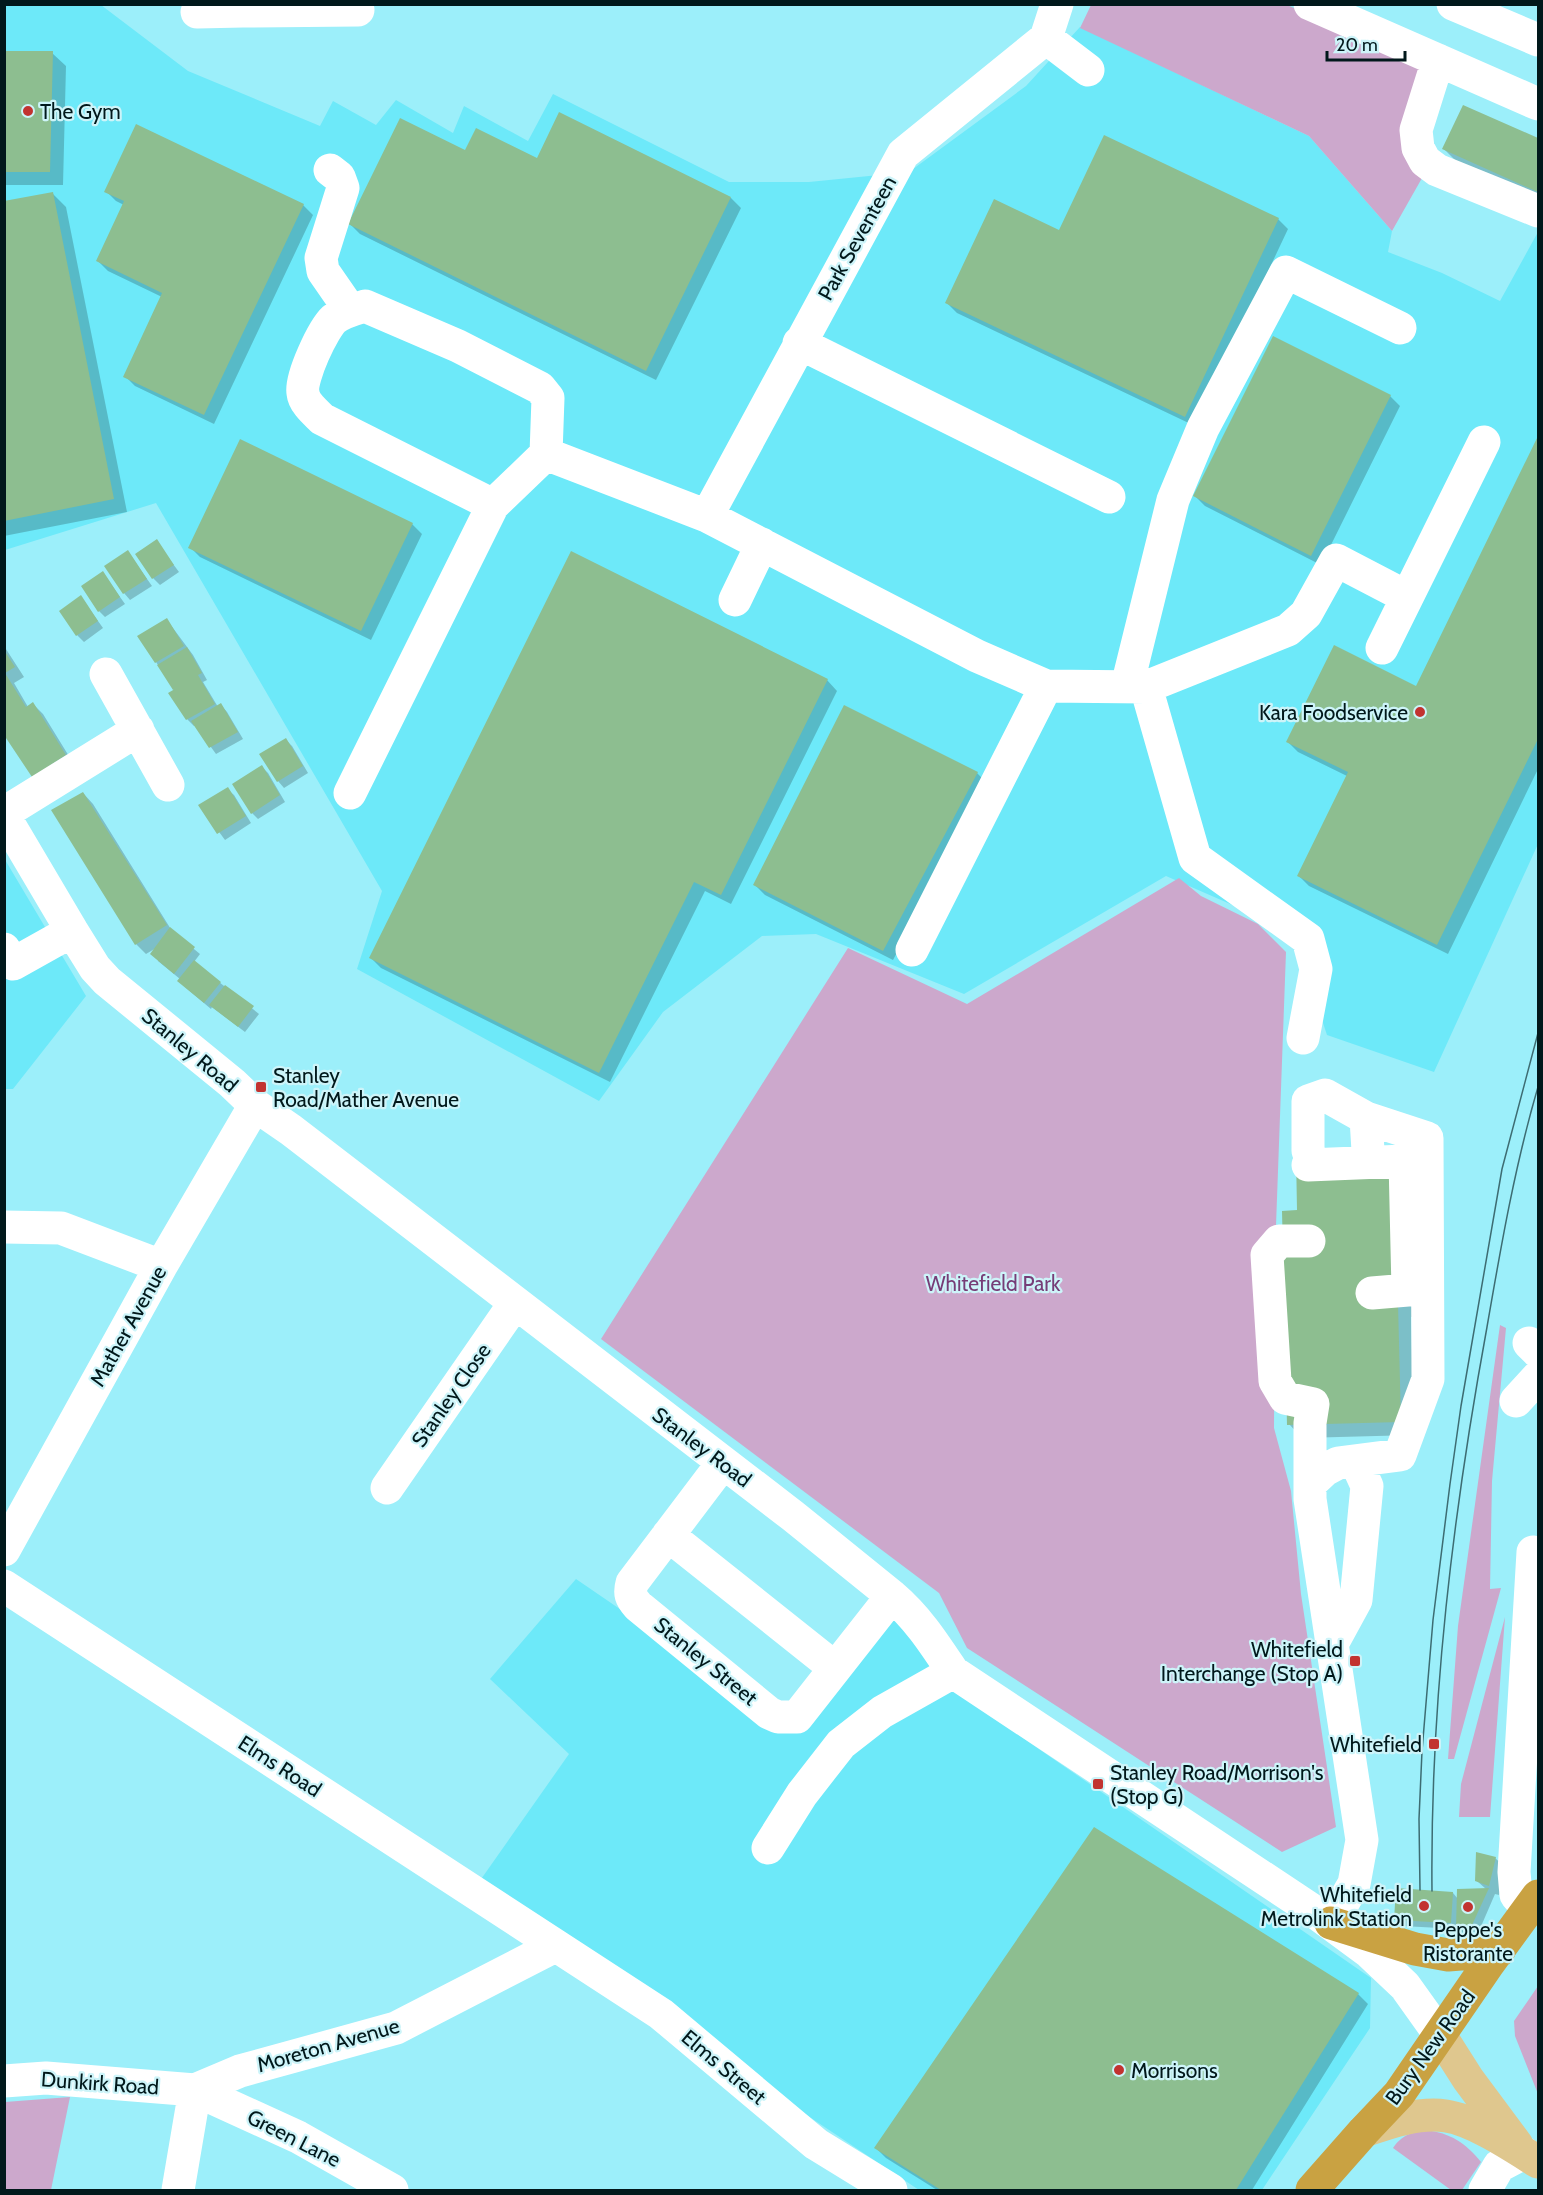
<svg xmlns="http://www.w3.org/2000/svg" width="1543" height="2195" font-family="Cabin,sans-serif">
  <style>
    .built { fill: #6de9f9 }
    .green { fill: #cca8cc }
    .shadow { fill: #0003 }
    .building { fill: #8dbe90 }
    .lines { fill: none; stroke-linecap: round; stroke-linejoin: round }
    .minor { stroke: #fff; stroke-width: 33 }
    .major { stroke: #dfc78e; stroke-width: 33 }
    .highway { stroke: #c9a242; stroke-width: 33 }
    .tram { stroke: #3d6c72; stroke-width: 1.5 }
    .poi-dot { fill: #c23330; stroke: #cdf4f9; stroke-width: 2 }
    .labels { text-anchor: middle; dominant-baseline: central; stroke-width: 4.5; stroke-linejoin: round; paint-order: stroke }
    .poi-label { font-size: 21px; fill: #01181b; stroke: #cdf4f9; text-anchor: start }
    .street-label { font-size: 21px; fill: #01181b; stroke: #cdf4f9 }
    .park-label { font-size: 21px; fill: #763d77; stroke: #cdf4f9 }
  </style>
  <rect width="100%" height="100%" fill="#9ceffa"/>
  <path class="built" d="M 5,5 L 101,5 L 188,71 L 320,126 L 333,101 L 376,125 L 396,100 L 453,133 L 464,106 L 528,141 L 553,94 L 729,182 L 809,182 L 909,172 L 1026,86 L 1080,27 L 1309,136 L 1392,231 L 1388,252 L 1442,273 L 1500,301 L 1538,232 L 1538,844 L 1434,1072 L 1327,1035 L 1298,948 L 1244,910 L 1166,876 L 964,994 L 816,934 L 762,936 L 663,1012 L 599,1101 L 357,969 L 382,891 L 156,503 L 5,550 Z
    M 4,858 L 86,996 L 13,1089 L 5,1089 Z
    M 576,1579 L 795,1729 L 889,1609 L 1007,1727 L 1371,1978 L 1370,2028 L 1262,2190 L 919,2190 L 472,1892 L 569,1754 L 490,1679 Z"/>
  <path class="green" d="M 1091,5 L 1287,5 L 1430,66 L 1426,171 L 1392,231 L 1309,136 L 1080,28 Z
    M 1179,878 L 1201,896 L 1258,924 L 1286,952 L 1275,1253 L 1274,1428 L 1291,1491 L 1301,1594 L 1336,1827 L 1282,1852 L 967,1648 L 939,1593 L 601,1339 L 848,948 L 967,1004 Z
    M 1500,1325 L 1506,1328 L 1492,1481 L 1490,1589 L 1501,1588 L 1454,1759 L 1448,1759 L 1458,1626 Z
    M 1505,1617 L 1490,1817 L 1459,1817 L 1461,1784 Z
    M 1538,1986 L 1538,2094 L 1515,2036 L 1514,2021 Z
    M 70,2097 L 51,2190 L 5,2190 L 5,2102 Z
    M 1426,2130 C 1450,2133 1466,2143 1481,2162 L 1462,2190 L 1451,2190 L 1393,2148 C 1402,2135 1410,2133 1426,2130 Z"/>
  <path class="shadow" d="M 4,52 L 52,53 L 66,66 L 63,185 L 4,185 Z
    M 1463,107 L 1538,140 L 1538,198 L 1457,162 L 1444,149 Z
    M 465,152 L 537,160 L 731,198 L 741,208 L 656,380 L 360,234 L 350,224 Z
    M 106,191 L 303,205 L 313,215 L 214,424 L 135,386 L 125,376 L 162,297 L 108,271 L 98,261 L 124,205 L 116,201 Z
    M 52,193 L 66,207 L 127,512 L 4,536 L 4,203 Z
    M 1278,219 L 1288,229 L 1195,426 L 957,313 L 947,303 L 1060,232 Z
    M 1390,396 L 1400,406 L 1321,565 L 1205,506 L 1195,496 Z
    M 1538,440 L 1538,769 L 1448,954 L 1309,886 L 1299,876 L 1347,776 L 1298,752 L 1288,742 L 1417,688 Z
    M 412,524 L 422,534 L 371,640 L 200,557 L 190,547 Z
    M 156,541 L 179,572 L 160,585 L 153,578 Z
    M 128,552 L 152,586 L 130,600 L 124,593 Z
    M 572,553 L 827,680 L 837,691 L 731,904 L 705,891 L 610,1082 L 381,968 L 371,958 Z
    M 103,573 L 125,604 L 105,617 L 99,611 Z
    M 81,597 L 103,628 L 84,642 L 77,635 Z
    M 167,620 L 193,655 L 207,680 L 203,682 L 218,707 L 221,705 L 227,712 L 243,739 L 216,754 L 195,725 L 194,726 L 187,719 L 175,691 L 156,662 Z
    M 4,646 L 24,677 L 14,683 L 28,707 L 33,704 L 43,714 L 75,766 L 43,786 L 4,720 Z
    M 286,740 L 292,746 L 308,773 L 284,788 L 278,781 Z
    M 262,767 L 268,773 L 285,802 L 258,819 L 252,813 Z
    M 977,773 L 987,783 L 893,960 L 765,895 L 755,885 Z
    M 227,789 L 234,795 L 251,823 L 225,840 L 200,806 Z
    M 83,793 L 93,804 L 172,931 L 200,954 L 194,962 L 259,1014 L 245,1032 L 212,1007 L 211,1009 L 185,987 L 180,979 L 158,961 L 156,948 L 146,954 L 136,944 L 53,810 Z
    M 1283,1212 L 1430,1317 L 1411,1317 L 1414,1435 L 1302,1438 L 1289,1424 Z
    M 1495,1858 L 1506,1868 L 1499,1895 L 1495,1894 L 1479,1931 L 1464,1934 L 1459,1929 L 1402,1926 L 1396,1919 L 1453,1893 L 1458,1899 L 1486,1889 L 1477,1881 Z
    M 1358,1994 L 1368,2004 L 1252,2190 L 937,2190 L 886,2158 L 876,2148 Z"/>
  <path class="building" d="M 4,51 L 53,51 L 50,172 L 4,172 Z
    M 1463,105 L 1538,138 L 1538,192 L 1442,149 Z
    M 559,112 L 731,197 L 646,371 L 348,224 L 400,118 L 465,150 L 476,128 L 537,158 Z
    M 136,124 L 304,204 L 204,415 L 123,377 L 162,293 L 96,261 L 124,201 L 104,192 Z
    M 1104,135 L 1279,218 L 1185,417 L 945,303 L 994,199 L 1059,230 Z
    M 53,192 L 114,499 L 4,521 L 4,201 Z
    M 1273,336 L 1391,395 L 1311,556 L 1193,496 Z
    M 1538,436 L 1538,739 L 1437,945 L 1297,876 L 1348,772 L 1286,742 L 1334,645 L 1416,686 Z
    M 240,439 L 413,523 L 361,631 L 188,548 Z
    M 157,539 L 174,565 L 152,579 L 135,554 Z
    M 128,550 L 147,579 L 123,594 L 104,566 Z
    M 571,551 L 828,679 L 721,895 L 694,882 L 599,1073 L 369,958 Z
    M 103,571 L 120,597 L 98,612 L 81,586 Z
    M 81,595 L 98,621 L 76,636 L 59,611 Z
    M 167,618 L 184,646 L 155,663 L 137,636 Z
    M 187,647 L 202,673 L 198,675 L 215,704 L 186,720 L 168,693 L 180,686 L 173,690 L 157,665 Z
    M 4,650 L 15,667 L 5,673 L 26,707 L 33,702 L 66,755 L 32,777 L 4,735 Z
    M 221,703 L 238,732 L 209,748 L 191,721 Z
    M 844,705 L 978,772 L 883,951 L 753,885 Z
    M 286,738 L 303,766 L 277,782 L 259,754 Z
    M 262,765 L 280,795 L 251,814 L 232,784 Z
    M 228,787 L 246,816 L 217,834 L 198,805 Z
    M 83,792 L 167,925 L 135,945 L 51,810 Z
    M 170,927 L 195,947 L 174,974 L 150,954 Z
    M 194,960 L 221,982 L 204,1003 L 177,981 Z
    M 225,985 L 254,1006 L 238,1027 L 209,1005 Z
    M 1413,1151 L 1398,1304 L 1401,1422 L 1287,1425 L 1282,1211 L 1297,1210 L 1296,1154 Z
    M 1094,1827 L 1359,1993 L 1236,2190 L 941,2190 L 874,2148 Z
    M 1476,1852 L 1496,1857 L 1489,1886 L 1475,1881 Z
    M 1396,1888 L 1453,1892 L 1451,1923 L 1394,1920 Z
    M 1489,1888 L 1472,1925 L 1465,1928 L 1456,1928 L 1457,1889 Z"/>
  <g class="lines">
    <path class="minor" d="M 1310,4 L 1538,104
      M 1453,4 L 1538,40
      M 243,11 L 358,10
      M 197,12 L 243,11 L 242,4
      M 1046,38 L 1088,70
      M 1438,60 L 1416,130 L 1418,148 L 1425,161 L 1437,170 L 1538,211
      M 330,170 L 339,177 L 343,188 L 321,258 L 323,271 L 350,310
      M 799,343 L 1109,497
      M 493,505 L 322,419 C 315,412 304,403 303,393 C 300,378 323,329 334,319 C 343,312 355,309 365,306 L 458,346 L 540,388 L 548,398 L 546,454
      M 707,516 L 903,154 L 1046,38 L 1057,4
      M 735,600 L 762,544
      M 1382,648 L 1484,442
      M 106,674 L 168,785
      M 1127,686 L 1173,500 L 1203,428 L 1286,272 L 1400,328
      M 1146,687 L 1195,858 L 1308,939 L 1316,969 L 1303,1038
      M 350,793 L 493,505 L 546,454 L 707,516 L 977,656 L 1046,686 L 1146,687 L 1288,630 L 1306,614 L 1336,560 L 1407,597
      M 4,813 L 138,730
      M 4,816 L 72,931 L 95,968 L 107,981 L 232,1083 L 255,1105 L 291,1130 L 793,1516 L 892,1596 C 918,1618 935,1645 953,1672 L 1312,1910 L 1369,1952 L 1405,1986 L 1440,2035
      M 4,949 L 13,964 L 72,931
      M 912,950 L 1046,686
      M 1308,1151 L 1308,1101 L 1325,1095 L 1366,1118
      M 1308,1165 L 1405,1161 L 1408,1290 L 1372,1293
      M 4,1227 L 61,1228 L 161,1266
      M 1309,1241 L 1279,1241 L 1267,1255 L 1275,1381 L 1285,1398 L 1313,1404 L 1310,1423 L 1310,1499 L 1362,1840 L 1354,1884 L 1331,1923
      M 1529,1343 L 1538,1352
      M 1516,1401 L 1538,1377
      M 722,1464 L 632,1583 C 629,1594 631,1598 638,1606 L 769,1713 L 778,1717 L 797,1717 L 892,1596
      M 1310,1484 L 1325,1470 L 1338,1463 L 1400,1455 L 1428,1379 L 1427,1138 L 1366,1118 L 1368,1151
      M 387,1488 L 515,1303
      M 668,1535 L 835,1668
      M 4,1550 L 161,1266 L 255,1105
      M 4,1586 L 661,2014 L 816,2144 L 891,2190
      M 1332,1644 L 1356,1600 L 1367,1486 L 1356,1462
      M 768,1848 L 802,1794 L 841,1744 L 882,1712 L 953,1672
      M 1528,1909 L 1516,1895 L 1514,1872 L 1533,1552
      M 4,2081 L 46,2078 L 195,2090 L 298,2137 L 392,2190
      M 195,2090 L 240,2071 L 396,2028 L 555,1946
      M 178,2190 L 195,2090
      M 1485,2190 L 1499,2166 L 1524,2153"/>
    <path class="major" d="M 1440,2035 L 1468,2079 L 1517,2145
      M 1364,2131 C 1390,2122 1419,2112 1446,2116 C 1474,2120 1514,2147 1538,2162"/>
    <path class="highway" d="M 1331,1923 L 1415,1949 L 1448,1955 L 1499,1951
      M 1312,2190 L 1364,2131 L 1399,2094 L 1489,1963 L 1538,1896"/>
    <path class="tram" d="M 1420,1890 L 1419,1819 L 1422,1751 L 1433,1620 L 1450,1484 L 1461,1406 L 1502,1169 L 1538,1033
      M 1432,1891 C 1430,1701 1453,1513 1487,1327 C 1501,1246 1515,1165 1538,1087"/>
  </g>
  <g class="poi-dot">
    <circle cx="28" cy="111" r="6"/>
    <circle cx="1420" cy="712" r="6"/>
    <rect x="255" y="1081" width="12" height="12" rx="3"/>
    <rect x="1349" y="1655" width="12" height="12" rx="3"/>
    <rect x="1428" y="1738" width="12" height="12" rx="3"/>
    <rect x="1092" y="1778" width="12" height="12" rx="3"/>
    <circle cx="1424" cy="1906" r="6"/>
    <circle cx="1468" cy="1907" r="6"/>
    <circle cx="1119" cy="2070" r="6"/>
  </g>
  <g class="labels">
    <g class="poi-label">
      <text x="40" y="111">The Gym</text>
      <text x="1408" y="712" text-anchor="end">Kara Foodservice</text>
      <text x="273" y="1075">Stanley<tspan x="273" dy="24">Road/Mather Avenue</tspan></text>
      <text x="1343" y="1649" text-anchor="end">Whitefield<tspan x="1343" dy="24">Interchange (Stop A)</tspan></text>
      <text x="1422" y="1744" text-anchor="end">Whitefield</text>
      <text x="1110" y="1772">Stanley Road/Morrison's<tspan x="1110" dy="24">(Stop G)</tspan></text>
      <text x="1412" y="1894" text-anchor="end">Whitefield<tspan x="1412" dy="24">Metrolink Station</tspan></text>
      <text x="1468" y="1929" text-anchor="middle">Peppe's<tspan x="1468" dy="24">Ristorante</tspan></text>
      <text x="1131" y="2070">Morrisons</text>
    </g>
    <g class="street-label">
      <text transform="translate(857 238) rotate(-61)">Park Seventeen</text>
      <text transform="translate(190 1050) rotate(40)">Stanley Road</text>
      <text transform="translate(128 1326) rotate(-61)">Mather Avenue</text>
      <text transform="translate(451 1395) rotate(-55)">Stanley Close</text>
      <text transform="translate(702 1447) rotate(37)">Stanley Road</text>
      <text transform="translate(706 1661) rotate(39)">Stanley Street</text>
      <text transform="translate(280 1766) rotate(33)">Elms Road</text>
      <text transform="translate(328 2045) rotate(-16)">Moreton Avenue</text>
      <text transform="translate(1430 2047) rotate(-54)">Bury New Road</text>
      <text transform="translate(724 2067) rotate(40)">Elms Street</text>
      <text transform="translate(100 2083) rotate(4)">Dunkirk Road</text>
      <text transform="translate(294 2138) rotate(27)">Green Lane</text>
    </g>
    <g class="park-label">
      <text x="993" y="1283">Whitefield Park</text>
    </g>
  </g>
  <rect width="1543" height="2195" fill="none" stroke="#01181b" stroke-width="12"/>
  <path d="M1327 51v9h78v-9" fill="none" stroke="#01181b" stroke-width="3"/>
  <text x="1336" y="51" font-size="18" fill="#01181b" stroke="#cdf4f9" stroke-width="4.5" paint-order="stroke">20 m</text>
</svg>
